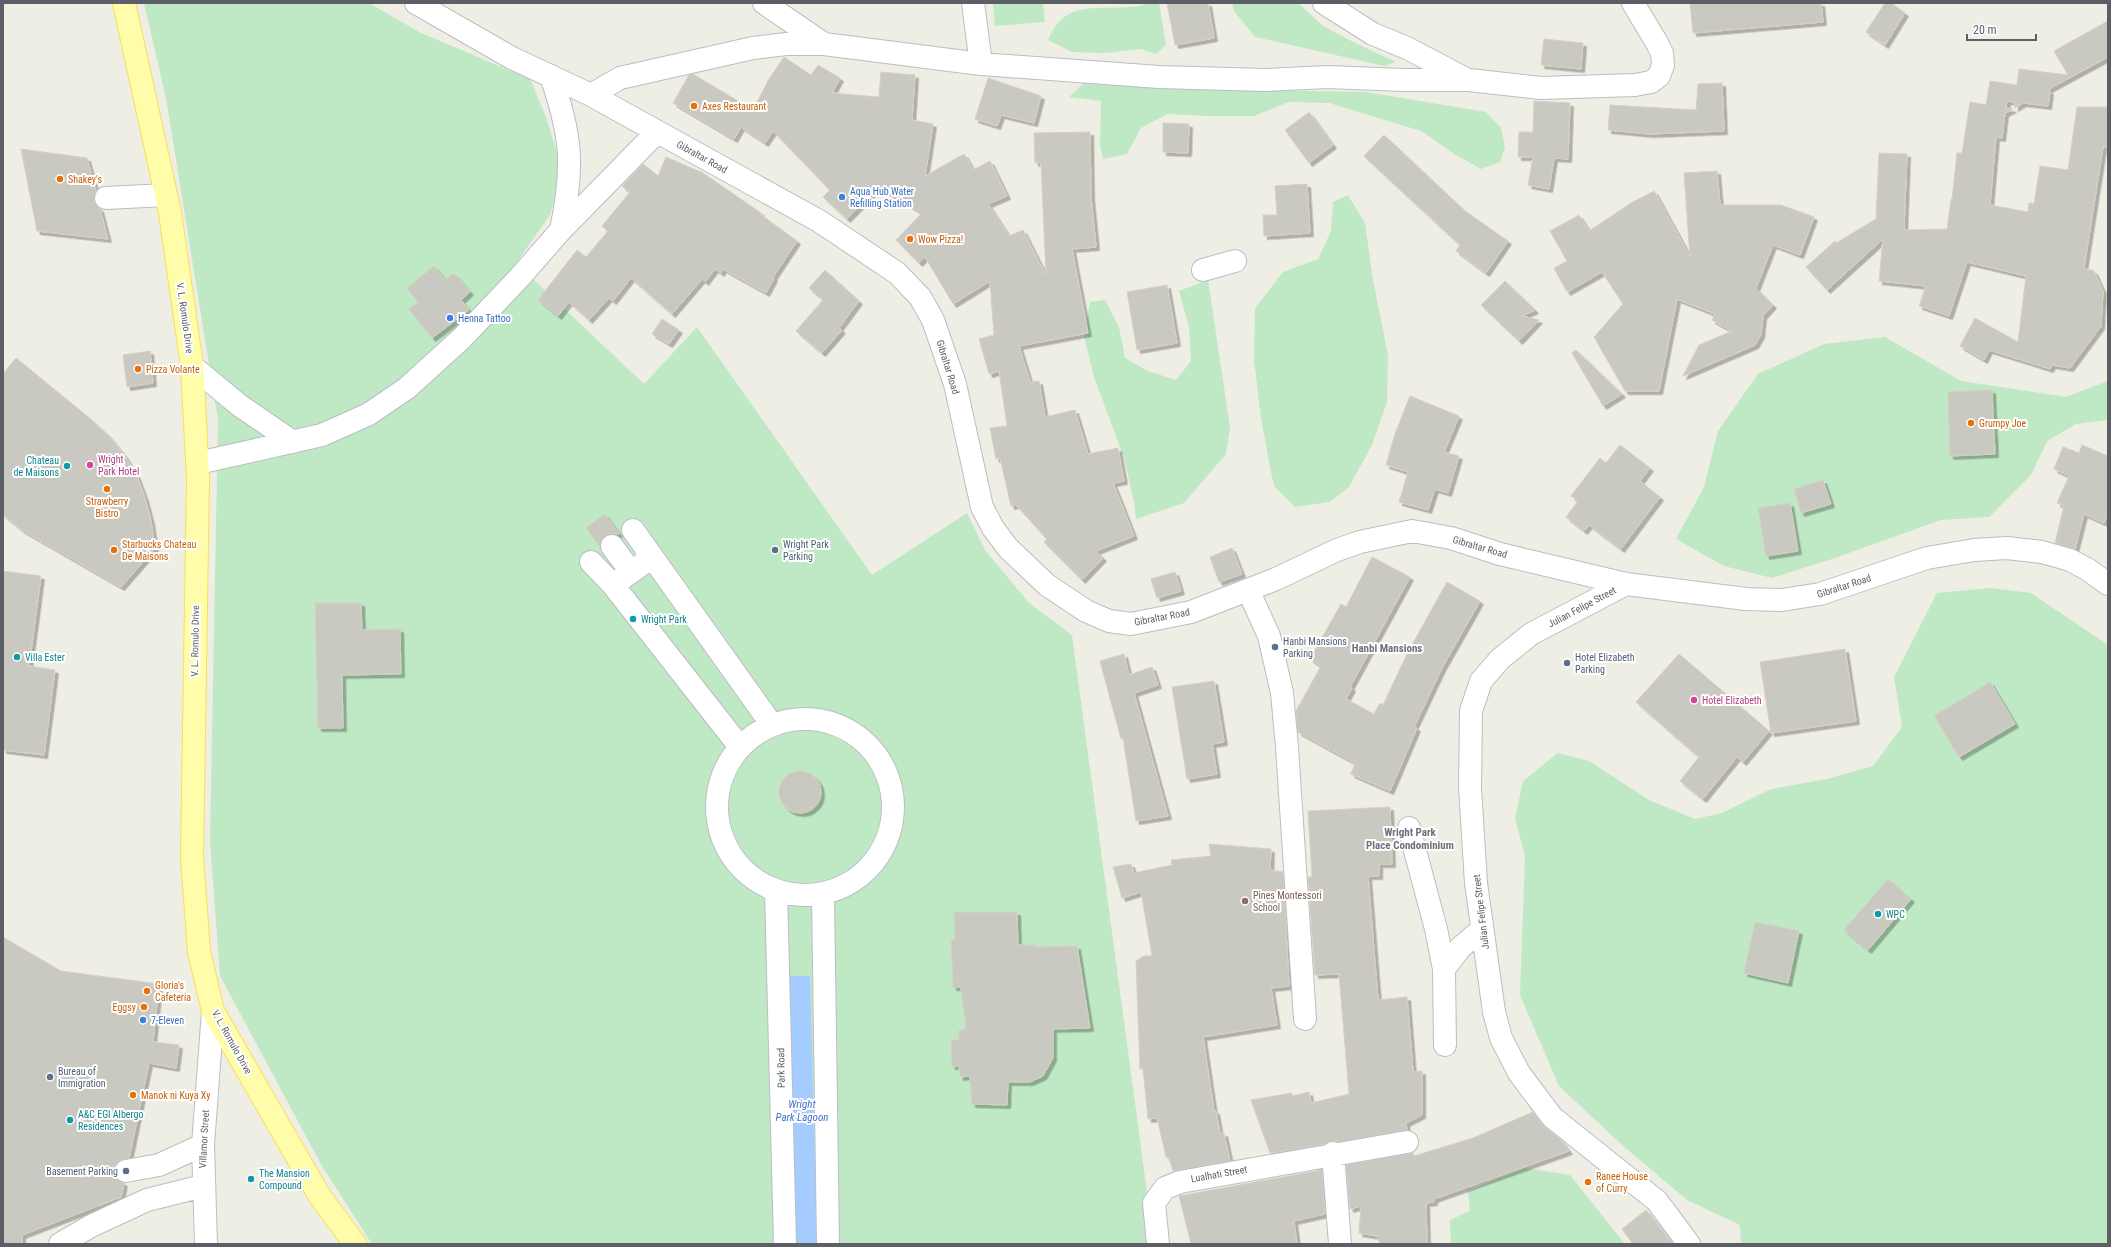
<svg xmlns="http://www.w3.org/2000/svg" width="2111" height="1247" font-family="'Roboto Condensed',sans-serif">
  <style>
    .green { fill: #bfe8c5 }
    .water { fill: #a5ccff }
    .building { fill: #cac9c1; stroke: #d5d1c2; filter: url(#shadow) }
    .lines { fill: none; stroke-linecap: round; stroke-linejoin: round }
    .minor-casing { stroke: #bcbdc4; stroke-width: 24 }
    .major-casing { stroke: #f9e054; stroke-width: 24 }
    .minor { stroke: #fff; stroke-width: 22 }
    .major { stroke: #fffcaa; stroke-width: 22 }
    .food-dot { fill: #e8710a; stroke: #fff; stroke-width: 1.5 }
    .shop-dot { fill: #3f7fe0; stroke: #fff; stroke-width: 1.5 }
    .hotel-dot { fill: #d1479c; stroke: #fff; stroke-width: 1.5 }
    .culture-dot { fill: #0f9aa8; stroke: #fff; stroke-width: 1.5 }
    .service-dot { fill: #5c6f8a; stroke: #fff; stroke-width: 1.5 }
    .education-dot { fill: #8d6e63; stroke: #fff; stroke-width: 1.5 }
    .labels { text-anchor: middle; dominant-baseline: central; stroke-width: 4; stroke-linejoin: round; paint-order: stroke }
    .food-label { font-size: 10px; fill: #c56008; stroke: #fff; text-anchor: start }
    .street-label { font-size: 10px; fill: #5c5f66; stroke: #fff }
    .shop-label { font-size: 10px; fill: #366cbe; stroke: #fff; text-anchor: start }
    .hotel-label { font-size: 10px; fill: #b23c85; stroke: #fff; text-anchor: start }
    .culture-label { font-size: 10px; fill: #0d838f; stroke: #fff; text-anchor: start }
    .service-label { font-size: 10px; fill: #4e5e75; stroke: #fff; text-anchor: start }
    .education-label { font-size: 10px; fill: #785e54; stroke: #fff; text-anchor: start }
    .neighbourhood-label { font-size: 11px; font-weight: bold; fill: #6d7178; stroke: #fff }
    .water-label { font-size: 11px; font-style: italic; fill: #4071ca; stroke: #fff }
  </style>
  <defs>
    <filter id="shadow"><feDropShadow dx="3.5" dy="3.5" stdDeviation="0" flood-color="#0004"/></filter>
  </defs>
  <rect width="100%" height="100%" fill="#efeee4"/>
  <path class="green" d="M 144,3 L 369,3 L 421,33 L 530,79 L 546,117 L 562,170 L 550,215 L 516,263 L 644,384 L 697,327 L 872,575 L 967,513 L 985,550 L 1029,603 L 1072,635 L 1154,1244 L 372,1244 L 322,1166 L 220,976 L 210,841 L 218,420 L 166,98 Z
    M 993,3 L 1043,3 L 1045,22 L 995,26 Z
    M 1153,3 L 1159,3 L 1166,45 L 1156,54 L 1141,49 L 1105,53 L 1072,52 L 1048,40 C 1065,0 1093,10 1129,7 C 1137,7 1145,4 1153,3 Z
    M 1232,3 L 1298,3 L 1323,26 L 1357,44 L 1396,62 L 1384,66 L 1255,37 L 1234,11 Z
    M 1110,82 L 1260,90 L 1366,92 L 1486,112 L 1501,128 L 1505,148 L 1500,162 L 1481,169 L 1456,155 L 1421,131 L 1329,103 L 1289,102 L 1254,116 L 1208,116 L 1167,114 L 1141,128 L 1127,154 L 1103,159 L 1100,144 L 1101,101 L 1069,97 L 1084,83 Z
    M 1348,195 L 1365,223 L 1373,280 L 1388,355 L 1387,402 L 1372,445 L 1349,487 L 1330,502 L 1295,507 L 1274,486 L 1270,467 L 1261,418 L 1254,360 L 1255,308 L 1283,272 L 1318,259 L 1331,231 L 1333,202 Z
    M 1208,280 L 1230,427 L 1226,454 L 1184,503 L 1136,519 L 1134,502 L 1124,458 L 1094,377 L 1084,336 L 1090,302 L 1105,300 L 1119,327 L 1125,358 L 1148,371 L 1176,380 L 1191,361 L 1189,327 L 1179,291 Z
    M 1885,337 L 1961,381 L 2066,397 L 2108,381 L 2108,420 L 2076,424 L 2047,441 L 2031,475 L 1989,517 L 1941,520 L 1832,559 L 1772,578 L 1724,566 L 1676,539 L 1704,487 L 1718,431 L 1758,374 L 1824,344 Z
    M 1990,588 L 2031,593 L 2108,645 L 2108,1244 L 1741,1244 L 1740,1225 L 1687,1200 L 1621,1144 L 1559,1086 L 1520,995 L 1525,856 L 1515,819 L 1523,781 L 1558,753 L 1589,761 L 1649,800 L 1695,819 L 1722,813 L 1771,789 L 1827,779 L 1873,766 L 1902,727 L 1894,677 L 1937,593 Z
    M 1525,1168 L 1570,1175 L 1625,1244 L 1451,1244 L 1450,1220 L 1470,1211 L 1468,1191 Z"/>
  <path class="water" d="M 787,976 L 810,976 L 817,1244 L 795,1244 Z"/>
  <path class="building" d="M 1167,3 L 1208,3 L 1214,38 L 1175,45 Z
    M 1690,3 L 1821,3 L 1823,22 L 1693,33 Z
    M 1885,3 L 1891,3 L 1905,13 L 1885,45 L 1866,32 Z
    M 2108,21 L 2108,57 L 2047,90 L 2050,91 L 2048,106 L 2023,103 L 2015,108 L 2015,102 L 2007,101 L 2006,108 L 2013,109 L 2005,113 L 2002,138 L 1996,137 L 1990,205 L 2028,212 L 2029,203 L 2034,204 L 2040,166 L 2068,170 L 2077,107 L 2108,107 L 2108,148 L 2103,147 L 2084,268 L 2094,271 L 2103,291 L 2101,326 L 2070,368 L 2052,365 L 2050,369 L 1989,350 L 1984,360 L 1960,346 L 1975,318 L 2018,342 L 2026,276 L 1967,262 L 1949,316 L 1919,306 L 1926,286 L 1879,281 L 1883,239 L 1827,290 L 1806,267 L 1835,241 L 1836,243 L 1876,219 L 1879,153 L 1907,154 L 1904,230 L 1947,229 L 1951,199 L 1952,199 L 1957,153 L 1962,153 L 1970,102 L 1986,105 L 1990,81 L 2017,85 L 2019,69 L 2068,75 L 2054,51 Z
    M 1544,39 L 1583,43 L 1581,69 L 1541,65 Z
    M 784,57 L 811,75 L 818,65 L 840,78 L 832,93 L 879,97 L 881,72 L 915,75 L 912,120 L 933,124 L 925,176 L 964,154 L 973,170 L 990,161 L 1007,196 L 988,204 L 1009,236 L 1023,230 L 1046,276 L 1041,162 L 1035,163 L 1034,133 L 1090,132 L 1091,197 L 1096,247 L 1072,249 L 1088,333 L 1019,346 L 1030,382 L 1039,381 L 1045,417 L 1075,410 L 1088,454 L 1118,448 L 1124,481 L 1113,483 L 1134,536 L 1096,551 L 1103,558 L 1082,580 L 1044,542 L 1047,539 L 1016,505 L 1011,506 L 1000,458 L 996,459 L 990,428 L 1007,426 L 999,371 L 989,374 L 979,339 L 994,335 L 990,281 L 953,304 L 925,257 L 919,263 L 896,240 L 922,213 L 878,187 L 847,219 L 823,197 L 830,190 L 773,131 L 765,143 L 741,127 L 734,139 L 673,103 L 689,75 L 693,74 L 753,110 L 769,79 Z
    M 988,78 L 1041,96 L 1034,123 L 1001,115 L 997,126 L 975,119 Z
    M 1722,83 L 1724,131 L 1650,134 L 1608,130 L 1610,105 L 1696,110 L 1698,84 Z
    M 1534,101 L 1570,103 L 1568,159 L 1554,158 L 1549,189 L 1528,185 L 1533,157 L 1518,157 L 1519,132 L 1533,132 Z
    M 1309,112 L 1333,145 L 1309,163 L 1285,130 Z
    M 1163,123 L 1189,124 L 1188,153 L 1163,152 Z
    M 1384,135 L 1465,211 L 1508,241 L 1486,273 L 1456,251 L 1460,245 L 1364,156 Z
    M 21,149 L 87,158 L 96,191 L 94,199 L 96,205 L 100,209 L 108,239 L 37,231 Z
    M 666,157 L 703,173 L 761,213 L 760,214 L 797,241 L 773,277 L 774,278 L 766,293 L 723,269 L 721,273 L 715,269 L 705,282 L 702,279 L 672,314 L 631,278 L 613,301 L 609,298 L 589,320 L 569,302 L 558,316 L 538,300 L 577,250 L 586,257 L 608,231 L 602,226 L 630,192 L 622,186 L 643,164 L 658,176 Z
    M 1717,171 L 1720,205 L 1781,205 L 1814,217 L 1800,255 L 1773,245 L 1756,288 L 1773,305 L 1763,316 L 1761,335 L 1755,345 L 1683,376 L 1699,345 L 1732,331 L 1712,320 L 1715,314 L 1677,299 L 1659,391 L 1625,391 L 1594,337 L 1623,304 L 1602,272 L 1567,292 L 1554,268 L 1567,261 L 1550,231 L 1579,215 L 1589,231 L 1631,203 L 1654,191 L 1690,257 L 1684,173 Z
    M 1307,184 L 1310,233 L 1264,236 L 1263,215 L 1277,215 L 1275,186 Z
    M 434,266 L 445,280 L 454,273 L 470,292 L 461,300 L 469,310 L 432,338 L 409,309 L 418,302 L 407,288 Z
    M 825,270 L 859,301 L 839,328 L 842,330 L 822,353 L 796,331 L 823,300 L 809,288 Z
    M 1505,281 L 1535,310 L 1522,316 L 1539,320 L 1519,341 L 1481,305 Z
    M 1167,285 L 1177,343 L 1137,350 L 1127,292 Z
    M 662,319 L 679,330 L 669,344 L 652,334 Z
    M 1576,350 L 1622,394 L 1603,406 L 1572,353 Z
    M 150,351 L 153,383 L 127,387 L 123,355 Z
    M 16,358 L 93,421 L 110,437 L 125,456 L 137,476 L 145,498 L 151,521 L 155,548 L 121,587 L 22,530 L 3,515 L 3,374 Z
    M 1992,390 L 1995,454 L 1950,456 L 1948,392 Z
    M 1410,396 L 1459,416 L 1444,452 L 1459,456 L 1448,493 L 1435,489 L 1428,510 L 1399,502 L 1408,472 L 1386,465 L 1395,434 Z
    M 1620,445 L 1650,468 L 1640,481 L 1660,497 L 1621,549 L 1589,525 L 1584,531 L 1566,517 L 1578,501 L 1571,496 L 1600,458 L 1606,463 Z
    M 2082,445 L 2108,456 L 2108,513 L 2104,523 L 2084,514 L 2075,549 L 2055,543 L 2064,506 L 2057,503 L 2069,476 L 2054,469 L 2063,447 L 2079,453 Z
    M 1823,480 L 1831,504 L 1801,513 L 1794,489 Z
    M 1790,503 L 1798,551 L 1766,556 L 1758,508 Z
    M 605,514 L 619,534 L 611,534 L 605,536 L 601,541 L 600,547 L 586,528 Z
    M 1232,548 L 1242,574 L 1219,582 L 1210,557 Z
    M 1372,557 L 1410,577 L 1350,687 L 1352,688 L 1346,699 L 1374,714 L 1380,703 L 1383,705 L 1408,652 L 1447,582 L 1480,601 L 1442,668 L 1414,727 L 1417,728 L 1390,791 L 1351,774 L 1355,763 L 1298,732 L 1296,711 L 1321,666 L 1310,659 L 1341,604 L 1346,607 Z
    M 3,571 L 41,576 L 29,666 L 55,670 L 44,755 L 3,750 Z
    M 1175,572 L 1181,591 L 1157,598 L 1151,579 Z
    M 315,603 L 361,603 L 362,630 L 400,629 L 401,674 L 342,675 L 343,728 L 318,728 Z
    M 1845,649 L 1856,721 L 1771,733 L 1760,662 Z
    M 1124,654 L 1129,675 L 1152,667 L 1158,685 L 1134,693 L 1168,816 L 1136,821 L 1123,738 L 1121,739 L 1100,661 Z
    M 1679,654 L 1769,731 L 1743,762 L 1737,757 L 1703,799 L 1680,781 L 1699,757 L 1636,702 Z
    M 1214,681 L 1224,742 L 1212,744 L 1217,774 L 1187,779 L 1172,687 Z
    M 1990,682 L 2015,724 L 1959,757 L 1934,716 Z
    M779 792a21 21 0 1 1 42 0a21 21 0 1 1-42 0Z
    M 1390,807 L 1392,864 L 1379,864 L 1379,876 L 1368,876 L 1378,1000 L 1407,997 L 1413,1072 L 1422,1071 L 1422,1115 L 1406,1123 L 1407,1130 L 1338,1142 L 1332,1141 L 1325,1144 L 1270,1153 L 1251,1100 L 1292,1093 L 1292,1096 L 1309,1092 L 1311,1103 L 1349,1094 L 1339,974 L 1315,975 L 1308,877 L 1312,877 L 1308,811 Z
    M 1209,844 L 1271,849 L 1270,870 L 1283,872 L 1289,986 L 1271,988 L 1277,1025 L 1203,1037 L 1214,1111 L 1216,1111 L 1220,1134 L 1224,1133 L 1230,1161 L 1173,1171 L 1169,1158 L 1166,1157 L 1157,1118 L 1148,1119 L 1143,1068 L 1140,1069 L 1136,961 L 1144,956 L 1152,956 L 1141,892 L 1122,898 L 1113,867 L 1131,864 L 1134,873 L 1172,865 L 1171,860 L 1211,856 Z
    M 1888,879 L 1911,899 L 1868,950 L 1844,930 Z
    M 954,912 L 1017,912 L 1018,945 L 1036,945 L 1036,947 L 1077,946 L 1090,1028 L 1053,1029 L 1053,1058 L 1043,1076 L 1030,1082 L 1008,1082 L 1007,1105 L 972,1104 L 970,1076 L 960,1077 L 959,1066 L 952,1066 L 951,1040 L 959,1040 L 959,1030 L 966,1029 L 961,987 L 953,987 L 951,940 L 955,940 Z
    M 1755,922 L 1799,931 L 1788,983 L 1744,973 Z
    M 3,937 L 61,971 L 159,984 L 153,1042 L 179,1045 L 176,1068 L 149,1063 L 129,1158 L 118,1161 L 114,1167 L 114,1174 L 116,1179 L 124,1183 L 121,1197 L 22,1235 L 22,1244 L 3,1244 Z
    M 1533,1112 L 1542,1125 L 1560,1139 L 1569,1151 L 1434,1199 L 1434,1202 L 1426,1203 L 1427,1244 L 1380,1244 L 1377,1236 L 1359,1233 L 1361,1206 L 1350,1209 L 1346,1165 L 1413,1153 L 1414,1156 L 1473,1138 Z
    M 1322,1170 L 1325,1214 L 1294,1221 L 1297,1244 L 1191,1244 L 1179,1196 Z
    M 1646,1210 L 1673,1244 L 1633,1244 L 1622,1229 Z"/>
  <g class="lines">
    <g class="minor-casing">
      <path id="minor" d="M 416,3 L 512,58 L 591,95 L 819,221 L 897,273 L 920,297 L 933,320 L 955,384 L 982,507 L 993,528 L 1008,548 L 1047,585 L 1086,611 L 1109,621 L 1131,624 L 1191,612 L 1276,579 L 1337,550 L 1360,542 L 1412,531 L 1451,538 L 1500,554 L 1626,584 L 1746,599 L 1782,600 L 1820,594 L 1927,558 L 1974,550 L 2007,548 L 2042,552 L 2070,560 L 2087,569 L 2108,584
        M 764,3 L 824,44
        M 973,3 L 981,64
        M 1324,3 L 1373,34 L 1407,48 L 1464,78
        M 551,76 C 572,137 574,167 561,230
        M 591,95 L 620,78 L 753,48 L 786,44 L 824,44 L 981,64 L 1159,77 L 1266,80 L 1328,77 L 1403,80 L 1469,80 L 1541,88 L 1635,85 L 1651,82 L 1659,76 L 1663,65 L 1662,53 L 1657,43 L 1633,3
        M 106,198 L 166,195
        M 1203,270 L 1235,261
        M 192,366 L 239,405 L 293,442
        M 198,463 L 322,435 L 369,414 L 407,388 L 462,338 L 519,278 L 561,230 L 657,132
        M 633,530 L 772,725
        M 612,546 L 631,572
        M 591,562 L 613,585 L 740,747
        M 1626,584 L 1531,634 L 1500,659 L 1481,681 L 1471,711 L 1470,788 L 1476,883 L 1494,1012 L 1501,1038 L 1519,1073 L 1552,1117 L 1657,1201 L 1689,1244
        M 613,585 L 652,557
        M 1248,590 L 1269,636 L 1282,693 L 1287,747 L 1305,1019
        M717 807a88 88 0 1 1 176 0a88 88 0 1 1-176 0Z
        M 1409,828 L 1436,929 L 1444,969 L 1445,1045
        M 776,891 L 785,1244
        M 823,895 L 828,1244
        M 1444,969 L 1460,948 L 1482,929
        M 1333,1153 L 1340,1244
        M 126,1171 L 159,1165 L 203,1145
        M 60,1244 L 91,1226 L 147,1200 L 203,1186
        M 206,1244 L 203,1145 L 213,1011
        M 1158,1244 L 1154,1203 L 1165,1188 L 1180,1182 L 1407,1142"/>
    </g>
    <g class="major-casing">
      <path id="major" d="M 124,3 L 170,213 L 192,366 L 198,479 L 192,857 L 199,952 L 213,1011 L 319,1195 L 355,1244"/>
    </g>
    <use href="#minor" class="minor"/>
    <use href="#major" class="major"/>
  </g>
  <g class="food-dot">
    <circle cx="694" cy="106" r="4"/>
    <circle cx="60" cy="179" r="4"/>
    <circle cx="910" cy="239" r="4"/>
    <circle cx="138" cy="369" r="4"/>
    <circle cx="1971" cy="423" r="4"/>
    <circle cx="107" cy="489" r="4"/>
    <circle cx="114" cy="550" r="4"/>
    <circle cx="147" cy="991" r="4"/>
    <circle cx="144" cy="1007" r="4"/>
    <circle cx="133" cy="1095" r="4"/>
    <circle cx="1588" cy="1182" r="4"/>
  </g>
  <g class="shop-dot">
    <circle cx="842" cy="197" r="4"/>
    <circle cx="450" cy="318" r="4"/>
    <circle cx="143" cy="1020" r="4"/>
  </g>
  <g class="hotel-dot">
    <circle cx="90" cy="465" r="4"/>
    <circle cx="1694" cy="700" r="4"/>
  </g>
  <g class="culture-dot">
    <circle cx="67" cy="466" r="4"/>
    <circle cx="633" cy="619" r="4"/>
    <circle cx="17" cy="657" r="4"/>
    <circle cx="1878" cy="914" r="4"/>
    <circle cx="70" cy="1120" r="4"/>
    <circle cx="251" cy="1179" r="4"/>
  </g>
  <g class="service-dot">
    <circle cx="775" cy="550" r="4"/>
    <circle cx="1275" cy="647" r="4"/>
    <circle cx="1567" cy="663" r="4"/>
    <circle cx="50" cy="1077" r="4"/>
    <circle cx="126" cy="1171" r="4"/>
  </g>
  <circle class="education-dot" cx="1245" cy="901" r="4"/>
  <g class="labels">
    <g class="food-label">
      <text x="702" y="106">Axes Restaurant</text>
      <text x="68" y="179">Shakey's</text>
      <text x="918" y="239">Wow Pizza!</text>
      <text x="146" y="369">Pizza Volante</text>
      <text x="1979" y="423">Grumpy Joe</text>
      <text x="107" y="501" text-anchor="middle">Strawberry<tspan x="107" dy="12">Bistro</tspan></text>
      <text x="122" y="544">Starbucks Chateau<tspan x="122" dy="12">De Maisons</tspan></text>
      <text x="155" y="985">Gloria's<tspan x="155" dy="12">Cafeteria</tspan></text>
      <text x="136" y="1007" text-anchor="end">Eggsy</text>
      <text x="141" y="1095">Manok ni Kuya Xy</text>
      <text x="1596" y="1176">Ranee House<tspan x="1596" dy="12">of Curry</tspan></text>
    </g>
    <g class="street-label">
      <text transform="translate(702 157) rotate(29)">Gibraltar Road</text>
      <text transform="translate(185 318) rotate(82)">V. L. Romulo Drive</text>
      <text transform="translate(948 367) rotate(73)">Gibraltar Road</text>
      <text transform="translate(1480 547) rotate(16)">Gibraltar Road</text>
      <text transform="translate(1844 586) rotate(-18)">Gibraltar Road</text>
      <text transform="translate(1582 607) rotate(-28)">Julian Felipe Street</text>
      <text transform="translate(1162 617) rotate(-11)">Gibraltar Road</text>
      <text transform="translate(195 641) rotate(-89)">V. L. Romulo Drive</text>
      <text transform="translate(1481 912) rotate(-97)">Julian Felipe Street</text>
      <text transform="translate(232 1042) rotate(61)">V. L. Romulo Drive</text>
      <text transform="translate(781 1068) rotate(-91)">Park Road</text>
      <text transform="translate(204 1139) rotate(-87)">Villamor Street</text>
      <text transform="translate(1219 1174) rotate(-10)">Lualhati Street</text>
    </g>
    <g class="shop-label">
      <text x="850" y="191">Aqua Hub Water<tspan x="850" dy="12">Refilling Station</tspan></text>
      <text x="458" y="318">Henna Tattoo</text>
      <text x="151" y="1020">7-Eleven</text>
    </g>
    <g class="hotel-label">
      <text x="98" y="459">Wright<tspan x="98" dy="12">Park Hotel</tspan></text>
      <text x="1702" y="700">Hotel Elizabeth</text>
    </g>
    <g class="culture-label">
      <text x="59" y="460" text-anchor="end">Chateau<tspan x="59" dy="12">de Maisons</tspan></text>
      <text x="641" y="619">Wright Park</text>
      <text x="25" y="657">Villa Ester</text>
      <text x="1886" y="914">WPC</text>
      <text x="78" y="1114">A&amp;C EGI Albergo<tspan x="78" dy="12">Residences</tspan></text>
      <text x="259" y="1173">The Mansion<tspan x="259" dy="12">Compound</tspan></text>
    </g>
    <g class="service-label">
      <text x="783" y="544">Wright Park<tspan x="783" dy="12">Parking</tspan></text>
      <text x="1283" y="641">Hanbi Mansions<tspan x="1283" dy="12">Parking</tspan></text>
      <text x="1575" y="657">Hotel Elizabeth<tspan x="1575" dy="12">Parking</tspan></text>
      <text x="58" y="1071">Bureau of<tspan x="58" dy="12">Immigration</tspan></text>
      <text x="118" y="1171" text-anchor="end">Basement Parking</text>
    </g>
    <g class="education-label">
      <text x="1253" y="895">Pines Montessori<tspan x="1253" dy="12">School</tspan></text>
    </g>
    <g class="neighbourhood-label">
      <text x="1387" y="648">Hanbi Mansions</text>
      <text x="1410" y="832">Wright Park<tspan x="1410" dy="13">Place Condominium</tspan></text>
    </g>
    <g class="water-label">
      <text x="802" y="1104">Wright<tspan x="802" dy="13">Park Lagoon</tspan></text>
    </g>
  </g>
  <rect width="2111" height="1247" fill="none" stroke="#5c5f66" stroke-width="8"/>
  <path d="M1967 34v6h69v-6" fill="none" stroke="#5c5f66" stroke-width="2"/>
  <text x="1973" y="34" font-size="12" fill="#5c5f66" stroke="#ffffff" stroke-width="3" paint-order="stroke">20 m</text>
</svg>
